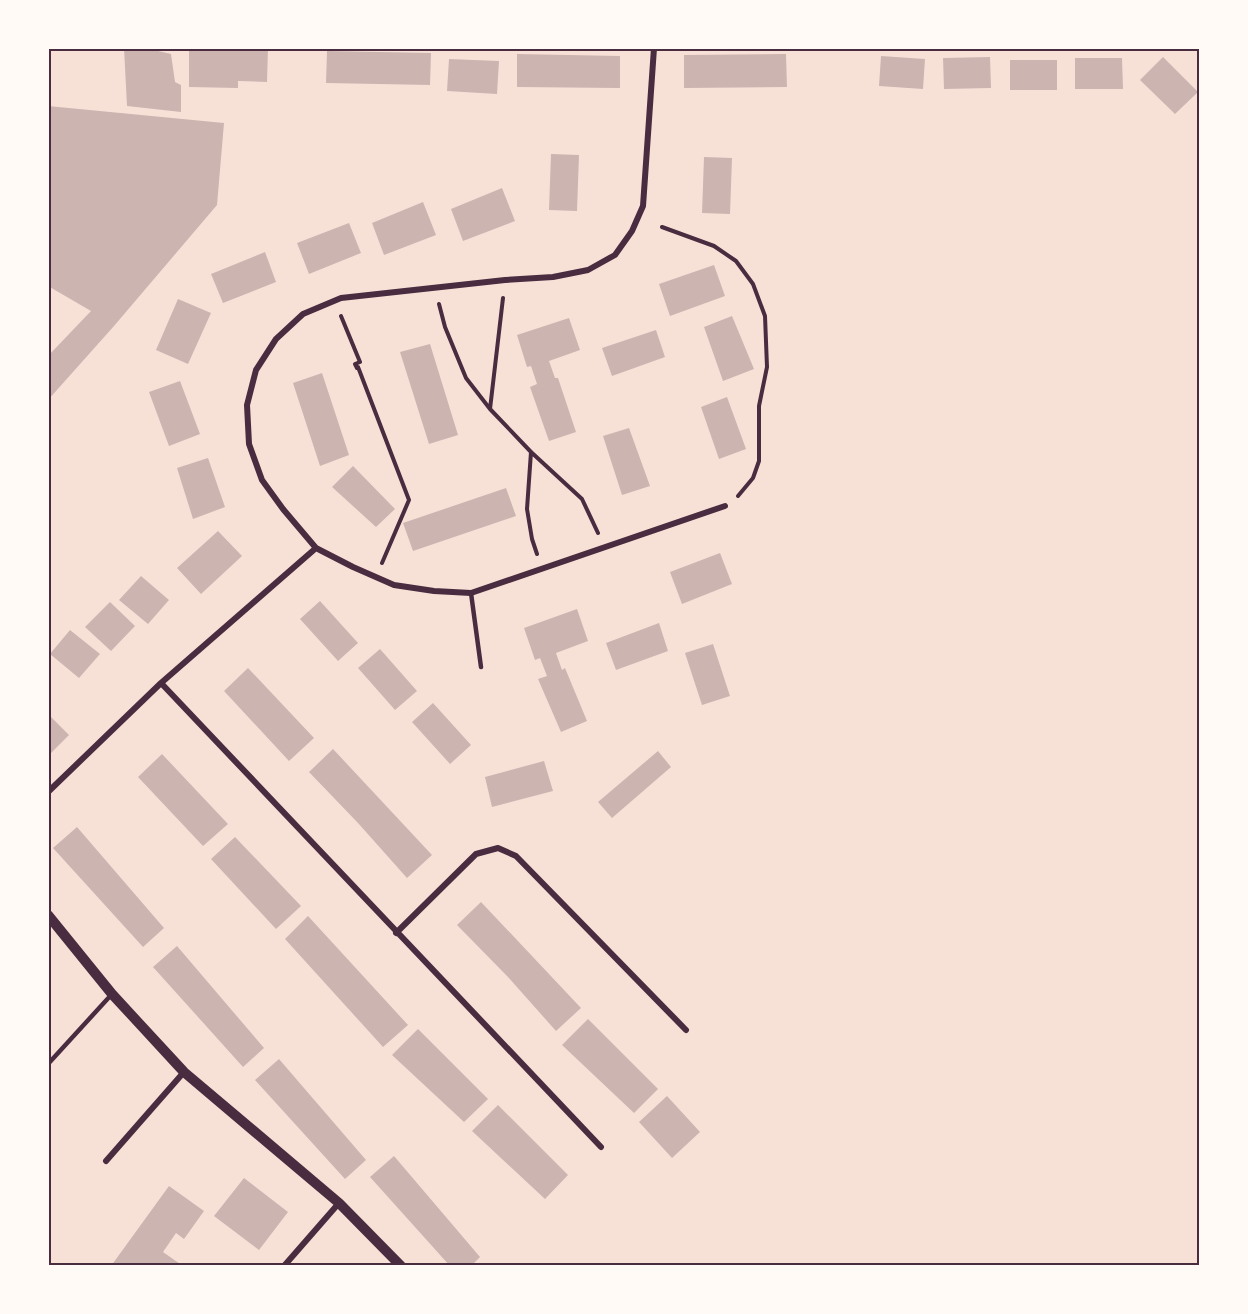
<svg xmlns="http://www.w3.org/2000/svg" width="1248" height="1314" font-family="Raleway,sans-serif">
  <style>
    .building { fill: #ccb4b1 }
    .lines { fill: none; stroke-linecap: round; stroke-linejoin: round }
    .path { stroke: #4a2c40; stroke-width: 4 }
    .service { stroke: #4a2c40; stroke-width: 4.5 }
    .minor { stroke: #4a2c40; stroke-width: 6 }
    .tertiary { stroke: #4a2c40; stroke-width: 10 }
    .neatline { fill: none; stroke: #4a2c40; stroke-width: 2 }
  </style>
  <rect width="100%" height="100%" fill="#f7e1d7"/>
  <path class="building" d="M 124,48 L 154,48 L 154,50 L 171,54 L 175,82 L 181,85 L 181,112 L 127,106 Z
    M 189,48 L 268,48 L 267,82 L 238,81 L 238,88 L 189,87 Z
    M 327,51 L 431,53 L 430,85 L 326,83 Z
    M 517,54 L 620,56 L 620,88 L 517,87 Z
    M 786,54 L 787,87 L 684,88 L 684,55 Z
    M 881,56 L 925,59 L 923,89 L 879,86 Z
    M 990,57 L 991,88 L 944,89 L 943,58 Z
    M 1163,57 L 1198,92 L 1175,114 L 1140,80 Z
    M 1075,58 L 1122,58 L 1123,89 L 1075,89 Z
    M 449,59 L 499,61 L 497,94 L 447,91 Z
    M 1010,60 L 1057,60 L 1057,90 L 1010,90 Z
    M 48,106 L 224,123 L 217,205 L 114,326 L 48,400 L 48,356 L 91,311 L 48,286 Z
    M 551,154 L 579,155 L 577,211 L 549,210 Z
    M 704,157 L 732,158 L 730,214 L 702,213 Z
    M 502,188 L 515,221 L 463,241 L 451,209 Z
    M 423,202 L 436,235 L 384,255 L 372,223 Z
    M 349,223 L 361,253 L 309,274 L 297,243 Z
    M 265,252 L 276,282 L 223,303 L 211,274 Z
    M 714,265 L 725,296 L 670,316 L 659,284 Z
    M 178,299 L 211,313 L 188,364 L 156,350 Z
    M 732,316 L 754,369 L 723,381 L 704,327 Z
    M 569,318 L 580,350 L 549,361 L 555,378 L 558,378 L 576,432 L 549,441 L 530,387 L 537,384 L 531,366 L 527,367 L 517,335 Z
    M 656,330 L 665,357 L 612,376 L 602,348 Z
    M 430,344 L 458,435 L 429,444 L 400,352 Z
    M 322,373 L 349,455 L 320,466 L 293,383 Z
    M 180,381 L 200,434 L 169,446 L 149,392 Z
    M 727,397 L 746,449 L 719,459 L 701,407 Z
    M 629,428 L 650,486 L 622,495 L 603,436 Z
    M 208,458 L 225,507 L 193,519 L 177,468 Z
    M 353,466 L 395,509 L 376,527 L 332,487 Z
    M 506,488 L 516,516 L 413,551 L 403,523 Z
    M 218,531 L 242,556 L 201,594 L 177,568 Z
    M 720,553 L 732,584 L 682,604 L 670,572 Z
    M 141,576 L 169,600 L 148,624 L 119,600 Z
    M 320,601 L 358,643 L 338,661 L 300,619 Z
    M 110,602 L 135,626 L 111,651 L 85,627 Z
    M 577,609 L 588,641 L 556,653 L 562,670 L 565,668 L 587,721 L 561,732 L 538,679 L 547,676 L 540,658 L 535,660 L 524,628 Z
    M 659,623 L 668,651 L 616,670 L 606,643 Z
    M 70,630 L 100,654 L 79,678 L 50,654 Z
    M 713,644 L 730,696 L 702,705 L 685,653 Z
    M 380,649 L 417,691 L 395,710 L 358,668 Z
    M 248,668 L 314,738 L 289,761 L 224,691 Z
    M 433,703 L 471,745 L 450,764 L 412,722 Z
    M 48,714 L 69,735 L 48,756 Z
    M 333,749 L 432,855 L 407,878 L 358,823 L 309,772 Z
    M 658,751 L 671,767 L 612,818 L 598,802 Z
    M 162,754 L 228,824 L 203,846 L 138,777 Z
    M 544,761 L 553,791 L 492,807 L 485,777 Z
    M 77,827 L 164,928 L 143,947 L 53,848 Z
    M 235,837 L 301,906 L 276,929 L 211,859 Z
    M 481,902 L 581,1008 L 556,1031 L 507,976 L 457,925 Z
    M 308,916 L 408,1025 L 383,1047 L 285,939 Z
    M 177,946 L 264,1048 L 243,1067 L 153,967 Z
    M 588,1019 L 658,1089 L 634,1113 L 562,1045 Z
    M 418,1029 L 488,1099 L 464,1122 L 392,1055 Z
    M 279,1059 L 366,1160 L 345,1179 L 255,1080 Z
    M 667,1096 L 700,1132 L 672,1158 L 639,1122 Z
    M 498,1105 L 568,1175 L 545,1199 L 472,1131 Z
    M 394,1156 L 480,1257 L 471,1266 L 450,1266 L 370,1177 Z
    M 244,1178 L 288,1212 L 259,1250 L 214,1216 Z
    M 169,1186 L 204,1211 L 184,1239 L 176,1233 L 163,1252 L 183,1266 L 111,1266 Z"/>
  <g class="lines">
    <path class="path" d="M 662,227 L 714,246 L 736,261 L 753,284 L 765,316 L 767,367 L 759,406 L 759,461 L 753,478 L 738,496
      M 503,298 L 490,409 L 531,452 L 582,499 L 598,533
      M 439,304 L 445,327 L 466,378 L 490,409
      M 341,316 L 360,362 L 355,364 L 357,368 L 358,367 L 409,500 L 382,563
      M 531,452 L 527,509 L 532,539 L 537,554"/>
    <path class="service" d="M 471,593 L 481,667
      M 48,1064 L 112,994"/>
    <path class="minor" d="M 654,48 L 643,206 L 632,231 L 615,255 L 588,270 L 553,277 L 505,280 L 341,298 L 303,314 L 276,339 L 256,370 L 247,405 L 249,444 L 262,480 L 283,509 L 316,548 L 353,567 L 394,585 L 434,591 L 471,593 L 725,506
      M 161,683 L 601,1147
      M 48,792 L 161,683 L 316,548
      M 396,933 L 476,854 L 498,848 L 516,856 L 686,1030
      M 106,1161 L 184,1072
      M 284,1266 L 339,1203"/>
    <path class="tertiary" d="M 48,915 L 112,994 L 184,1072 L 339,1203 L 401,1266"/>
  </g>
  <rect width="1248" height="1314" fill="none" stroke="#fffaf5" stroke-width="99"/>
  <rect x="50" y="50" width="1148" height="1214" class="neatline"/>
</svg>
